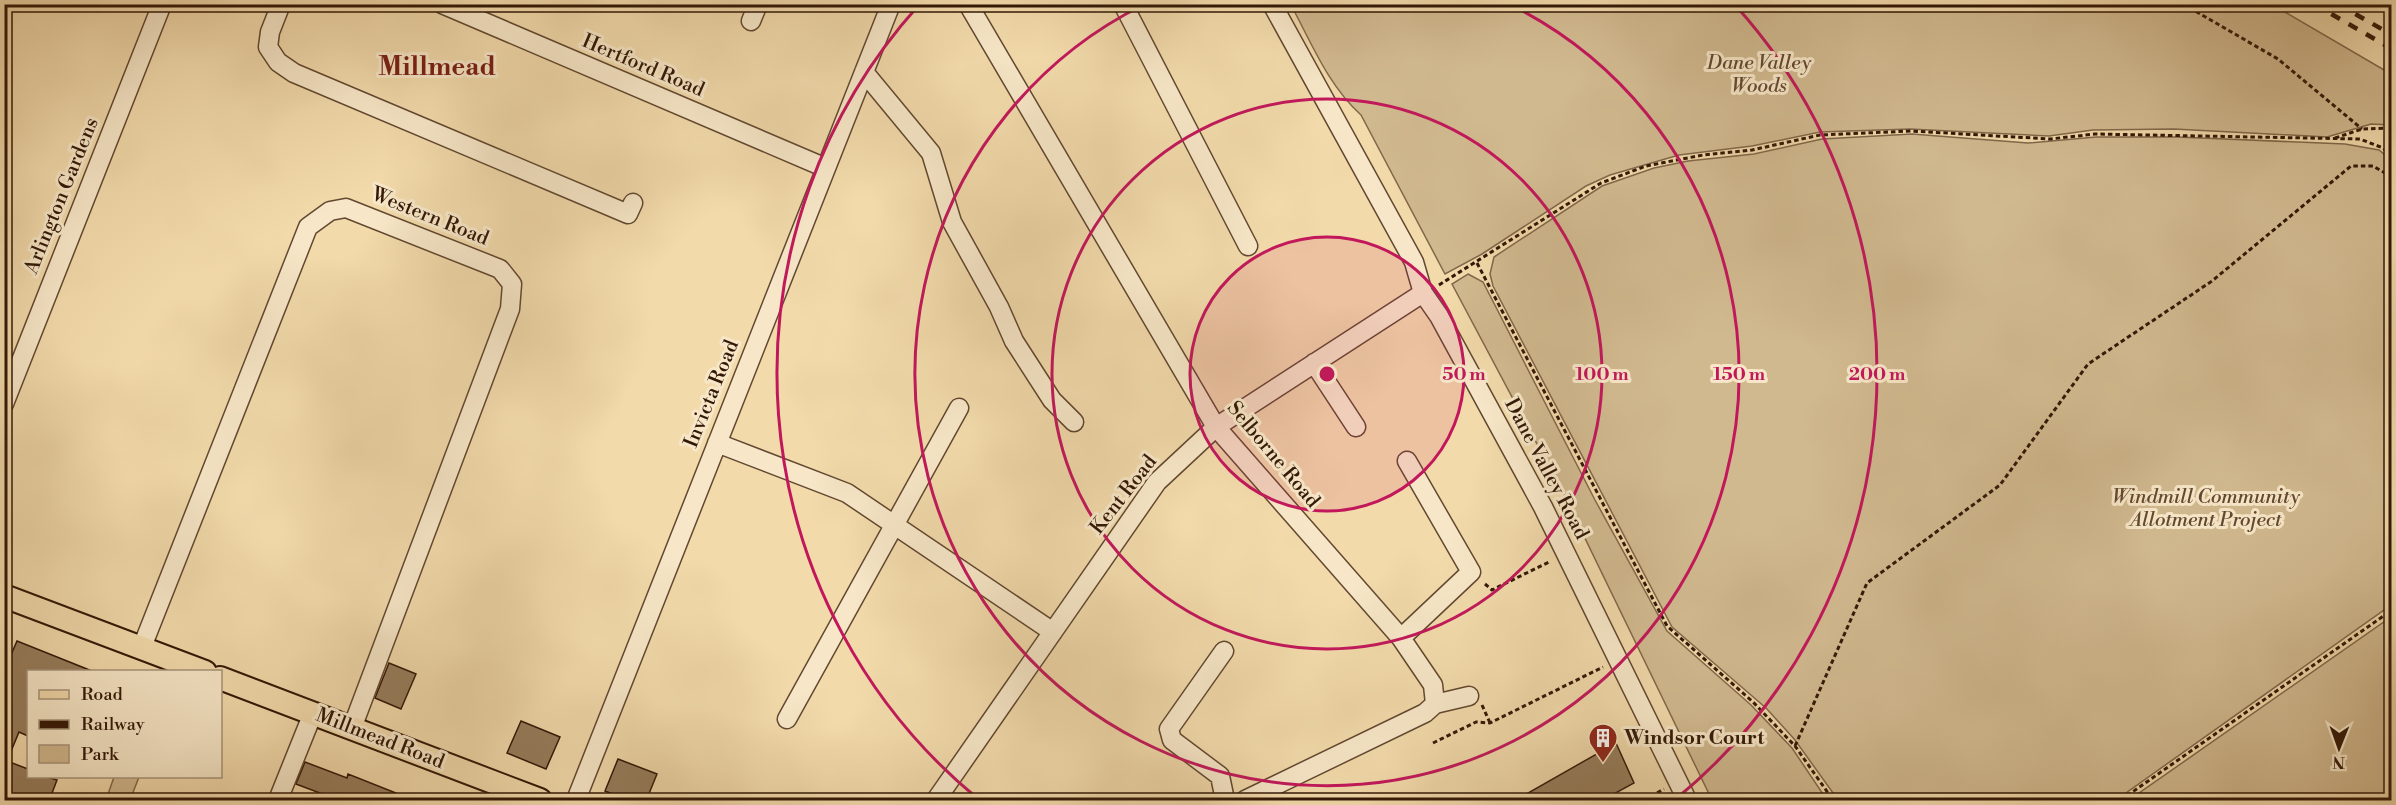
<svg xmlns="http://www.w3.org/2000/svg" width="2396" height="805" font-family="'Libre Bodoni',serif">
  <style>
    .green { fill: #d1b98f; stroke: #82684b; stroke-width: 1.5 }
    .building { fill: #967d5c; stroke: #321807; stroke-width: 1.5 }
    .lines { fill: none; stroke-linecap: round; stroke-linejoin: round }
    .minor-casing { stroke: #624830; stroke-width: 21 }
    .major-casing { stroke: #321807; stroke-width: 26 }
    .path { stroke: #321807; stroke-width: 3; stroke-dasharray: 4.5 3; stroke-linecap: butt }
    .minor { stroke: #f7e7c8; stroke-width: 18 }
    .major { stroke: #f2daab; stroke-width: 22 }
    .rail { stroke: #321807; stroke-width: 4.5; stroke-dasharray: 10 10; stroke-linecap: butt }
    .ring { fill: none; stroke: #c2185b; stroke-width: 3 }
    .labels { text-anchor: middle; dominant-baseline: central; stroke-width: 6; stroke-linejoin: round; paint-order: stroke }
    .park-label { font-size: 20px; font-style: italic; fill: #624830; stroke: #f7e7c8 }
    .street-label { font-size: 20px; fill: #321807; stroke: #f7e7c8 }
    .poi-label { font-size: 20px; font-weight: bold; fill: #321807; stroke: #f7e7c8; text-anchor: start }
    .district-label { font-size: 26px; font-weight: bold; fill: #7a1f14; stroke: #f7e7c8 }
    .centre { fill: #c2185b; stroke: #f7e7c8; stroke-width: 3 }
    .ring-label { font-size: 18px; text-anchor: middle; font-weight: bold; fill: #c2185b; stroke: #f7e7c8; stroke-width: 6; stroke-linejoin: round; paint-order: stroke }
  </style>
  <rect width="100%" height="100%" fill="#f2daab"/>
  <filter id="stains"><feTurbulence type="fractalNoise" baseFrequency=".00333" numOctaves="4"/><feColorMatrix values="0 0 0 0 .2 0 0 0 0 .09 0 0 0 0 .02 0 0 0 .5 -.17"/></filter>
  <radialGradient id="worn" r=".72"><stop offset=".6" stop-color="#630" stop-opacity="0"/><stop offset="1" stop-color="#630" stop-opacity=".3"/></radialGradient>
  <path class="green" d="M 1291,5 L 2273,5 L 2391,74 L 2391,125 L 2371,124 L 2327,137 L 2174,129 L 2093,130 L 2049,136 L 1910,129 L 1820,132 L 1752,146 L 1679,155 L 1610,175 L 1586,186 L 1482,254 L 1445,274 L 1361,115 C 1328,85 1312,44 1291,5 Z
    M 1912,134 L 2028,143 L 2096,137 L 2177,137 L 2345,144 L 2379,150 L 2390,159 L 2386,160 L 2392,165 L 2391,605 L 2116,800 L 1838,800 L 1795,740 L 1766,708 L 1672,627 L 1493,286 L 1490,274 L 1494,257 L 1602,186 L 1654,168 L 1688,161 L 1754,154 L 1822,139 Z
    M 1468,274 L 1483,282 L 1595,500 L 1667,631 L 1751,705 L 1792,748 L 1827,800 L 1712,800 L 1563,493 L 1452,284 Z
    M 2391,617 L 2391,800 L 2129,800 Z
    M 114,777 L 139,777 L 130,800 L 106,800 Z"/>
  <path class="building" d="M 17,641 L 92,671 L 28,672 L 28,736 L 19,732 L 7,761 L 28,769 L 28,777 L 47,777 L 57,780 L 49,801 L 4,801 L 4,671 Z
    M 389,663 L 416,674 L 401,709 L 375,698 Z
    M 521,721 L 560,737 L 546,769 L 507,753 Z
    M 1616,743 L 1634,783 L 1601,801 L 1514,801 Z
    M 618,759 L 657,774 L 646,801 L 630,801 L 605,791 Z
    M 305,762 L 347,778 L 348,774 L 416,801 L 341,801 L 296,784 Z"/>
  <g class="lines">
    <g class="minor-casing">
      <path id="minor" d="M 281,4 L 270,32 L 268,47 L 278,62 L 294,73 L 628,214 L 633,203
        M 442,4 L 826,168
        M 968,4 L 1216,427 L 1401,638 L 1433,685 L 1435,704 L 1425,713 L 1245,800
        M 1123,4 L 1248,246
        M 1272,4 L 1414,262 L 1423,293 L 1439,316 L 1543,507 L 1687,800
        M 751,21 L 758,4
        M 864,72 L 931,153 L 952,222 L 999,307 L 1014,341 L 1052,400 L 1074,422
        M 1314,363 L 1356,427
        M 4,404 L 162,4
        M 717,443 L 847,493 L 1053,632
        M 1401,638 L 1471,572 L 1407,461
        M 142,647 L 308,227 L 330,211 L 346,208 L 500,269 L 512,284 L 510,309 L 352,728
        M 1224,651 L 1169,729 L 1172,740 L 1220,776 L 1225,800
        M 1435,704 L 1469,696
        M 787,719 L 959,408
        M 278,800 L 313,713
        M 576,800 L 891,4
        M 936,800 L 1157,482 L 1216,427 L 1423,293"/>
    </g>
    <g class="major-casing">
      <path id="major" d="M 4,596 L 205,672
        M 220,678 L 540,800"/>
    </g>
    <path class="path" d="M 2183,4 L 2278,59 L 2362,129
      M 2391,4 L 2392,5
      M 2335,138 L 2362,129 L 2392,128
      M 1477,263 L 1667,626 L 1753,702 L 1795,746 L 1833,800
      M 1439,285 L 1601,183 L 1646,166 L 1703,155 L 1752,150 L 1820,135 L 1911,131 L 2050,139 L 2095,134 L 2360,139 L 2383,148 L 2392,156
      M 1485,584 L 1492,590 L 1551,561
      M 1482,705 L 1490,723
      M 1433,743 L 1476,722 L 1490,723 L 1603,667
      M 1795,746 L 1867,583 L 2000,485 L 2088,364 L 2212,281 L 2351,166 L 2373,166 L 2392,177
      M 1644,800 L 1664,789
      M 2121,800 L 2392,610"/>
    <use href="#minor" class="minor"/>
    <use href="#major" class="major"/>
    <path class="rail" d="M 2314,4 L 2392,49
      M 2338,4 L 2392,35"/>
  </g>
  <circle cx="1327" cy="374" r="137" fill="#c2185b" fill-opacity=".12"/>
  <g class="ring">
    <circle cx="1327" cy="374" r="137"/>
    <circle cx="1327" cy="374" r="275"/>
    <path d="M1511 5A412 412 0 1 1 1143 5"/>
    <path d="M977 798A550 550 0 0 1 918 6M1736 6A550 550 0 0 1 1677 798"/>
  </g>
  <defs>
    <g id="building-pin" transform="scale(1.5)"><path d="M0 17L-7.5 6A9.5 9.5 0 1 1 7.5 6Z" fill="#8f2418" stroke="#f7e7c8"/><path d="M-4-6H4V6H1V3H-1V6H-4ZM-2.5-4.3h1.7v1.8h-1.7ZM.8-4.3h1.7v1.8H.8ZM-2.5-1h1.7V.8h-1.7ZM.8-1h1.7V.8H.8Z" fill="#fff"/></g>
  </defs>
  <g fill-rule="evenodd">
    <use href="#building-pin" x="1603" y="738"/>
  </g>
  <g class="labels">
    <g class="park-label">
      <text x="1759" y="63">Dane Valley<tspan x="1759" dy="23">Woods</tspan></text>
      <text x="2206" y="497">Windmill Community<tspan x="2206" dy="23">Allotment Project</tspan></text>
    </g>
    <g class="street-label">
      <text transform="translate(643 66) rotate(23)">Hertford Road</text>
      <text transform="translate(62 196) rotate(-68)">Arlington Gardens</text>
      <text transform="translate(430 217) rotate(22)">Western Road</text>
      <text transform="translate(712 394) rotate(-68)">Invicta Road</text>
      <text transform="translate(1273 455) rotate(50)">Selborne Road</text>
      <text transform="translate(1546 469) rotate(62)">Dane Valley Road</text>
      <text transform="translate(1124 495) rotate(-52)">Kent Road</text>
      <text transform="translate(380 739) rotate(21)">Millmead Road</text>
    </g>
    <g class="poi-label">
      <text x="1624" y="738">Windsor Court</text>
    </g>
    <g class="district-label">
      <text x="437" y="67">Millmead</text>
    </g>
  </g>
  <circle cx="1327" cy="374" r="9" class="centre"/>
  <g class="ring-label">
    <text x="1464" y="380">50 m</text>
    <text x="1602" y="380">100 m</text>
    <text x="1739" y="380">150 m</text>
    <text x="1877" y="380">200 m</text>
  </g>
  <rect width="2396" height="805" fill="none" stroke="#f2daab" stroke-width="24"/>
  <rect x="6" y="6" width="2384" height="793" fill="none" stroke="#321807" stroke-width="3"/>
  <rect x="12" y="12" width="2372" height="781" fill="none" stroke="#321807" stroke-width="1.5"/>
  <rect x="27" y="670" width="195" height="108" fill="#f7e7c8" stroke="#a8947b" stroke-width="1.5"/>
  <rect x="39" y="690" width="30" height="9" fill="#f2daab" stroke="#a8947b" stroke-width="1.5"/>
  <text x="81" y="700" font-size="18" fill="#321807">Road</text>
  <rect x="39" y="720" width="30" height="9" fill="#321807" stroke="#a8947b" stroke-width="1.5"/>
  <text x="81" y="730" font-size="18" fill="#321807">Railway</text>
  <rect x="39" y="745" width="30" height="18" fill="#d1b98f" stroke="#a8947b" stroke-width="1.5"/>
  <text x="81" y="760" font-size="18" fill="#321807">Park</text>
  <g transform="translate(2339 748) rotate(181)" stroke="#f7e7c8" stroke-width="4.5" paint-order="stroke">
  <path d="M0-4.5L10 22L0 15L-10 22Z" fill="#321807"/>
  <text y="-9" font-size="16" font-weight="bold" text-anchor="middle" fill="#321807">N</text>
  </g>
  <rect width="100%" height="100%" filter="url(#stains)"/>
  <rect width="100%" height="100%" fill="url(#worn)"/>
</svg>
